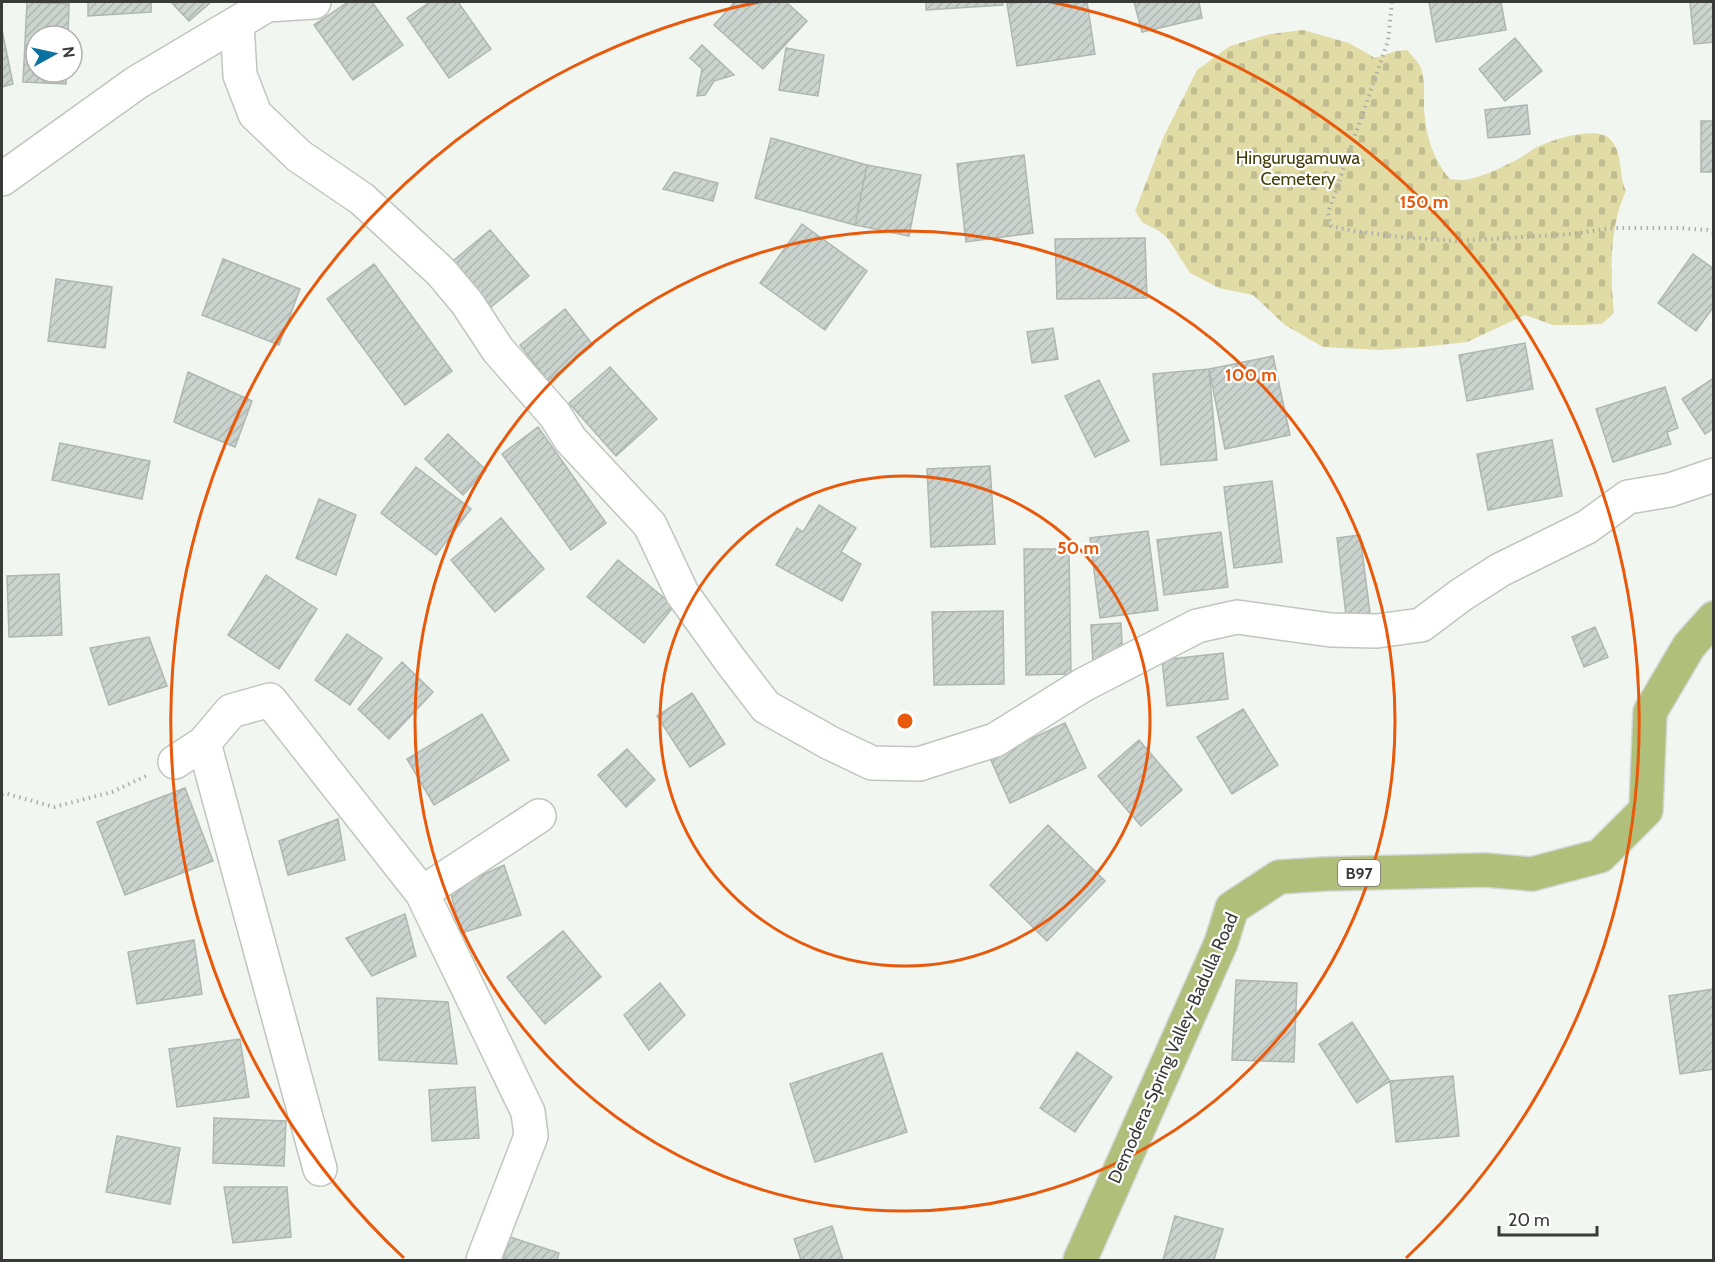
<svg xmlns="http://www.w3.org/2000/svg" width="1715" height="1262" font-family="Cabin,sans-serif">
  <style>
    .cemetery { fill: url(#cemetery-stones) }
    .building { fill: url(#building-hatch); stroke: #afb7b2; stroke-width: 1.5 }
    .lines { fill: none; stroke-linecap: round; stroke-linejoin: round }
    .minor-casing { stroke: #c0c6bf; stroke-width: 36 }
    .major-casing { stroke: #d3d4d3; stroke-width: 36 }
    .path { stroke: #aaaea9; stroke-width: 4; stroke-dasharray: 1.5 4.5; stroke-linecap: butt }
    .minor { stroke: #fff; stroke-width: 33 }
    .major { stroke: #b0c07a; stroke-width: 33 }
    .ring { fill: none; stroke: #e8590c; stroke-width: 3 }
    .labels { text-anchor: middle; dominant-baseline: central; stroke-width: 4.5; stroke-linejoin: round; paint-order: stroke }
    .shield { fill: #fff; stroke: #747674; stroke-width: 1.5 }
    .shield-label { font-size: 16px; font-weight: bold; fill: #393b38 }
    .park-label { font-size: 18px; fill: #433d09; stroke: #fff }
    .street-label { font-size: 18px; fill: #393b38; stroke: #fff }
    .centre { fill: #e8590c; stroke: #fff; stroke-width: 3 }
    .ring-label { font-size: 18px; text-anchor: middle; font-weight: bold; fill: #e8590c; stroke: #fff; stroke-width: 4.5; stroke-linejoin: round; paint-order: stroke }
  </style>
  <defs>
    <pattern id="cemetery-stones" width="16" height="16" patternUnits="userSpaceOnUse" patternTransform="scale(1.5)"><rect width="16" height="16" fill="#e1dba6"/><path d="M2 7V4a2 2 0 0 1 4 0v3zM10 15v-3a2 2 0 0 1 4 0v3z" fill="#c2bd90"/></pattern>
    <pattern id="building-hatch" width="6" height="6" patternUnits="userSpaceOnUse" patternTransform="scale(1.5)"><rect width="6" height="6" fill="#cbd3ce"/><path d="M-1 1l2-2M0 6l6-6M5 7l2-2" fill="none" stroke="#afb6b2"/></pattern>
  </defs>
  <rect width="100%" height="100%" fill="#f1f7f0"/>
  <path class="cemetery" d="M 1303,30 L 1349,43 L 1375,58 L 1396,51 L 1407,50 C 1411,55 1419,62 1421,68 C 1425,80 1424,93 1424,106 C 1425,132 1432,159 1450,179 C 1455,179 1460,181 1464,180 C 1481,178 1505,166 1520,158 C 1528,153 1535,147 1544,144 C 1558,138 1599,126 1610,139 C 1624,154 1618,174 1626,191 C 1609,227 1610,274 1614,313 L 1602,324 L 1583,325 L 1553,325 L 1525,315 L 1467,342 L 1422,347 L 1381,350 L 1323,347 L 1285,325 L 1253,295 L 1219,288 L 1190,273 L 1169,240 L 1159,231 L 1142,222 L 1135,211 L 1164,136 L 1197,70 L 1230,46 L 1270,34 Z"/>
  <path class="building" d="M 27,2 L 69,4 L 68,36 L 36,36 L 36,72 L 66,72 L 66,84 L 23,82 Z
    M 88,2 L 151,2 L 151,12 L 88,16 Z
    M 171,2 L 211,2 L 189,21 Z
    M 348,2 L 372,2 L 403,45 L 353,80 L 314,25 Z
    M 430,2 L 458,2 L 491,49 L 449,78 L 407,18 Z
    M 735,2 L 786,2 L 807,21 L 763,69 L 714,25 Z
    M 926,2 L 1002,2 L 1003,5 L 926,10 Z
    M 1023,2 L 1087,2 L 1095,54 L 1017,66 L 1007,4 Z
    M 1134,2 L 1199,2 L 1202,18 L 1142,32 Z
    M 1429,2 L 1501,2 L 1506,30 L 1436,42 Z
    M 1690,2 L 1714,2 L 1714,42 L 1694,44 Z
    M 2,30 L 13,84 L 2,87 Z
    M 1515,38 L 1542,71 L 1505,101 L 1479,69 Z
    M 702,45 L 734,75 L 714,81 L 705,95 L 697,96 L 702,69 L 690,58 Z
    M 786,48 L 824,55 L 818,96 L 779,90 Z
    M 1527,105 L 1530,134 L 1488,138 L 1485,110 Z
    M 1701,121 L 1714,121 L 1714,172 L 1701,172 Z
    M 771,138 L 867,165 L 855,225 L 755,198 Z
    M 1024,155 L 1033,233 L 966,242 L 957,164 Z
    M 867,165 L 921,175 L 909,236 L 855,225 Z
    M 674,172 L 718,183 L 713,201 L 663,189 Z
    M 802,224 L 867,271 L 825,330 L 760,283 Z
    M 490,230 L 529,276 L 485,312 L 447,266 Z
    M 1145,238 L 1147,298 L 1057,299 L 1055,239 Z
    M 1693,254 L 1714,269 L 1714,306 L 1696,331 L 1658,303 Z
    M 223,259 L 300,289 L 279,345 L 202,315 Z
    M 374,264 L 452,371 L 405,405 L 327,299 Z
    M 56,279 L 112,287 L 105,348 L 48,341 Z
    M 565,309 L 593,345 L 548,381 L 520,345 Z
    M 1053,328 L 1058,359 L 1032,363 L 1027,332 Z
    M 1525,343 L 1533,389 L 1467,401 L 1459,355 Z
    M 1273,356 L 1290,435 L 1225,449 L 1209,369 Z
    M 610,367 L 657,419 L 616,456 L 569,403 Z
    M 1209,369 L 1217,460 L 1161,465 L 1153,374 Z
    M 188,372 L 252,401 L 235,447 L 174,422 Z
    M 1714,378 L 1714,428 L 1705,434 L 1682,399 Z
    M 1099,380 L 1129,441 L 1095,457 L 1065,396 Z
    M 1665,387 L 1678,428 L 1667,432 L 1671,444 L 1613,462 L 1596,409 Z
    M 538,427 L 606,523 L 571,550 L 502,454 Z
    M 448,434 L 486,470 L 463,495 L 425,459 Z
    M 1552,440 L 1562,496 L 1488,510 L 1477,454 Z
    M 60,443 L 150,461 L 142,499 L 52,480 Z
    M 990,466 L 995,544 L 931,547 L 927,469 Z
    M 416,467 L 471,509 L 436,555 L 381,513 Z
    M 1272,481 L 1282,562 L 1234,568 L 1224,487 Z
    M 319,499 L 356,515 L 336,575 L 296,558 Z
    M 819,505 L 856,528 L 841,552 L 861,564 L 842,601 L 776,565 L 797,528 L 803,532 Z
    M 501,518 L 544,569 L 495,612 L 451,560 Z
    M 1148,531 L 1158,610 L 1100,618 L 1090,538 Z
    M 1221,532 L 1228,587 L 1164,595 L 1157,540 Z
    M 1360,535 L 1370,613 L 1346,615 L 1337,538 Z
    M 1024,549 L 1069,549 L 1071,674 L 1026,675 Z
    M 618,560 L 674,606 L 644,643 L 587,597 Z
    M 59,574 L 62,635 L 9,637 L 7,576 Z
    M 266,575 L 317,609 L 279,669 L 228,635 Z
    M 1003,611 L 1004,684 L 934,685 L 932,612 Z
    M 1121,623 L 1123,663 L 1093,665 L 1091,625 Z
    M 1595,627 L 1608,657 L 1584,667 L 1572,637 Z
    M 347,634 L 382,658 L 350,705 L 315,680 Z
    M 149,637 L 167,686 L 109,705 L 90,648 Z
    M 1223,653 L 1228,699 L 1167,706 L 1162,660 Z
    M 402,662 L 433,692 L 389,739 L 358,709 Z
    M 692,693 L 725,744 L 690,767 L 657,716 Z
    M 1243,709 L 1278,765 L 1232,794 L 1197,737 Z
    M 482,714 L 509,760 L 434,805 L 407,759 Z
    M 1065,723 L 1086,768 L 1010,803 L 990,758 Z
    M 1139,740 L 1182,790 L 1141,826 L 1098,776 Z
    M 627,749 L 655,780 L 626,807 L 598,775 Z
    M 185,788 L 213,861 L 125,895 L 97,822 Z
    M 338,819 L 345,860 L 288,875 L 279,841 Z
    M 1048,825 L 1105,881 L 1047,941 L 990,885 Z
    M 504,865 L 521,915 L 461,933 L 450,890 Z
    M 405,914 L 416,956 L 372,976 L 346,938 Z
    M 563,931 L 601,977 L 545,1024 L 507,977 Z
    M 194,940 L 202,994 L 137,1004 L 128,952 Z
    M 1236,980 L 1297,983 L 1294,1062 L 1232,1060 Z
    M 660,983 L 685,1015 L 649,1050 L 624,1015 Z
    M 1714,989 L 1714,1069 L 1680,1074 L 1669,996 Z
    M 377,998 L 448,1002 L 457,1064 L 379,1060 Z
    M 1352,1022 L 1390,1081 L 1357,1103 L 1319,1044 Z
    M 240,1039 L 249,1097 L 177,1107 L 169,1049 Z
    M 1077,1052 L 1112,1077 L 1075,1132 L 1040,1108 Z
    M 882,1053 L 907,1132 L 815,1162 L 790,1084 Z
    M 1453,1076 L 1459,1136 L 1396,1142 L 1390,1081 Z
    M 475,1087 L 479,1138 L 432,1141 L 429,1090 Z
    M 214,1118 L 286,1121 L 284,1166 L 213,1163 Z
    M 117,1136 L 180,1148 L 170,1204 L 106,1192 Z
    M 224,1187 L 287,1187 L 291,1237 L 233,1243 Z
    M 1175,1216 L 1223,1229 L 1214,1260 L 1163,1260 Z
    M 832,1226 L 843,1260 L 801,1260 L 794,1239 Z
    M 510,1237 L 559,1253 L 557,1260 L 503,1260 Z"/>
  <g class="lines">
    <g class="minor-casing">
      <path id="minor" d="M 237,23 L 240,75 L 255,114 L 299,156 L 362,199 L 441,272 L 467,303 L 498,350 L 555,415 L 570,439 L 650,525 L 682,593 L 730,660 L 766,707 L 830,743 L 872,763 L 919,764 L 995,740 L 1083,685 L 1197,626 L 1237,617 L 1331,630 L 1377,631 L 1421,625 L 1461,595 L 1500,570 L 1587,527 L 1628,497 L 1670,490 L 1714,475
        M 2,179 L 136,83 L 267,5 L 314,2
        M 204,743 L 320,1169
        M 175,762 L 204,743 L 231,711 L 270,700 L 422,893 L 528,1112 L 531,1136 L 483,1260
        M 422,893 L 539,816"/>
    </g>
    <g class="major-casing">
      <path id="major" d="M 1080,1260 L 1221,943 L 1232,908 L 1279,877 L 1324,874 L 1485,870 L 1532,874 L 1600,856 L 1646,810 L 1650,712 L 1689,646 L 1714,618"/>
    </g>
    <path class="path" d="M 1392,2 L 1388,41 L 1328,213 L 1331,226 L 1353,231 L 1401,237 L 1456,241 L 1571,234 L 1614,228 L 1680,228 L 1707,230 L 1714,233
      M 2,794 L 4,793 L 54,807 L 112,792 L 146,776"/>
    <use href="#minor" class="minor"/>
    <use href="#major" class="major"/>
  </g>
  <g class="ring">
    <circle cx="905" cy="721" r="245"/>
    <circle cx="905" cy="721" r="490"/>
    <path d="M404 1258A734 734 0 0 1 759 2M1051 2A734 734 0 0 1 1406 1258"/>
  </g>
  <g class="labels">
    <rect class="shield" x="1338" y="860" width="42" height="26" rx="4.5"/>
    <g class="shield-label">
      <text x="1359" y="873">B97</text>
    </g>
    <g class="park-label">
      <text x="1298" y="158">Hingurugamuwa<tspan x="1298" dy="21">Cemetery</tspan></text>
    </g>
    <g class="street-label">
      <text transform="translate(1173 1048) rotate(-66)">Demodera-Spring Valley-Badulla Road</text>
    </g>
  </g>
  <circle cx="905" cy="721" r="9" class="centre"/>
  <g class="ring-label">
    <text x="1424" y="208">150 m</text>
    <text x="1251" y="381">100 m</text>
    <text x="1078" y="554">50 m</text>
  </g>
  <rect width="1715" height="1262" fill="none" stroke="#393b38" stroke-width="6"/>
  <g transform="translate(54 54) rotate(82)"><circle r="28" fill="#ffffff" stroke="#b0b1af" stroke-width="1.5"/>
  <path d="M0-4.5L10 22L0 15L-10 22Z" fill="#0b719e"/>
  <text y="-9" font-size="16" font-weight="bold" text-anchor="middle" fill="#393b38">N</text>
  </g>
  <path d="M1499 1226v9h98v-9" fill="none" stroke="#393b38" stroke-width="3"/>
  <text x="1508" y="1226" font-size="18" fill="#393b38" stroke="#ffffff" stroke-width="4.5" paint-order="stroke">20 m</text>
</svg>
